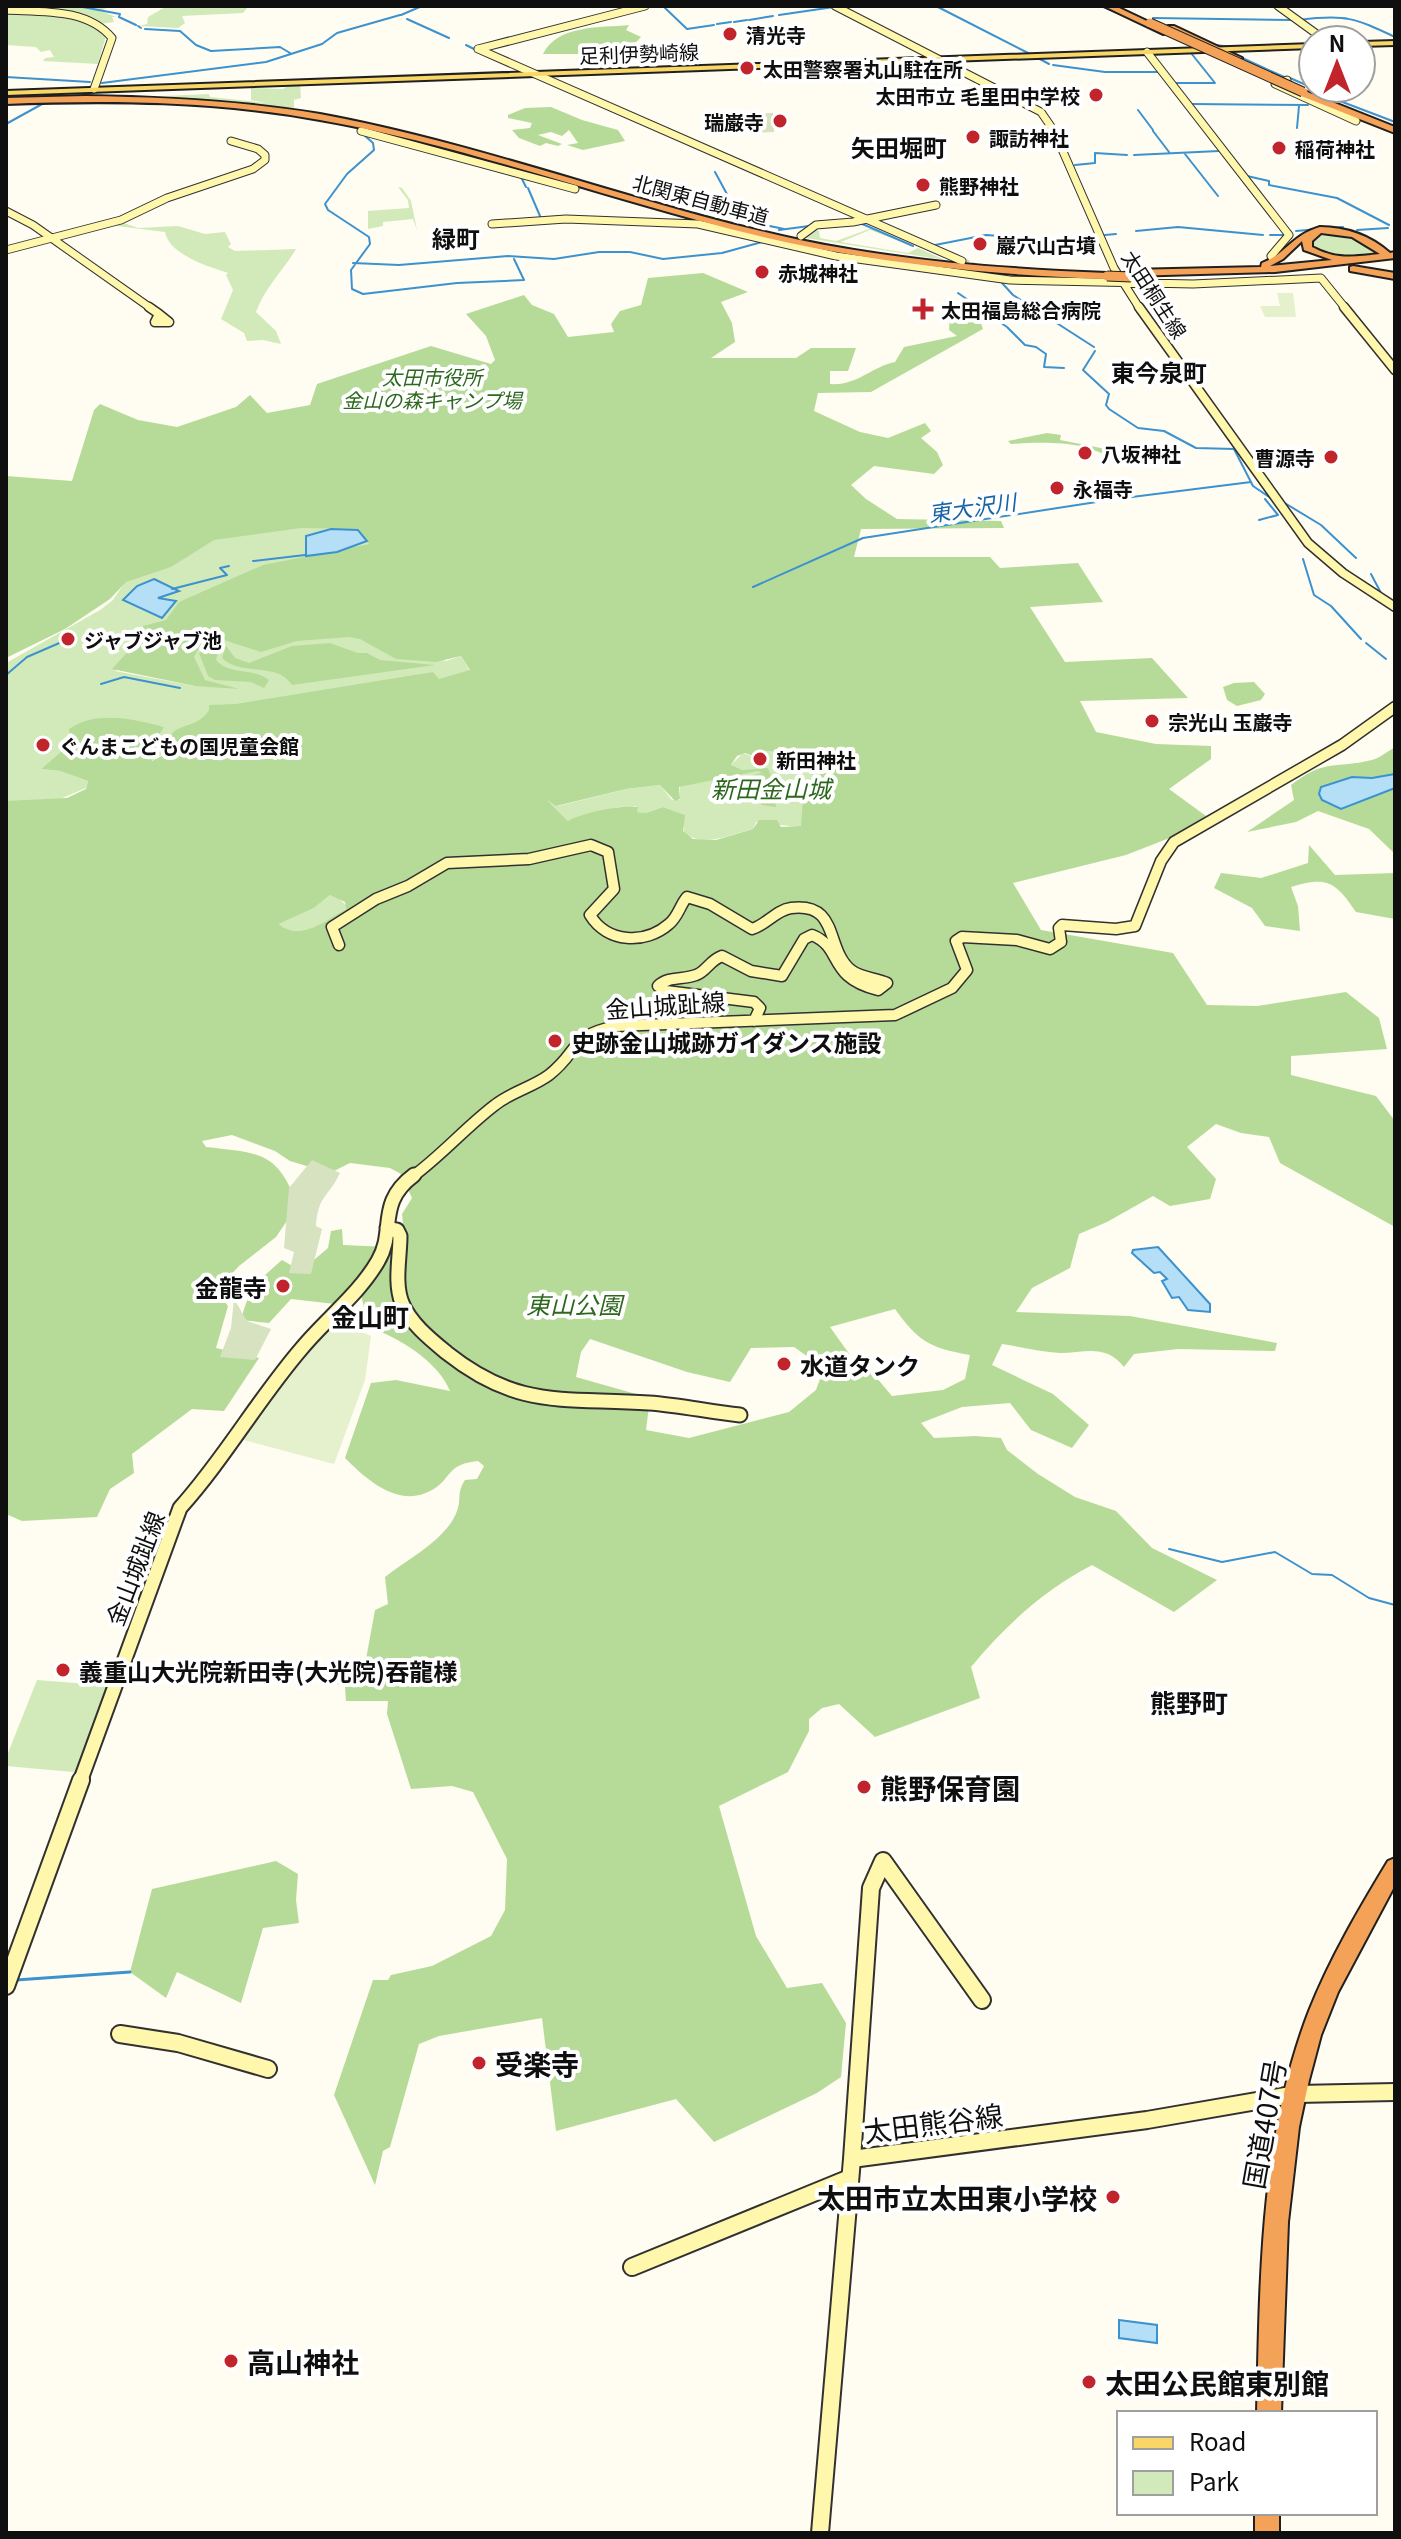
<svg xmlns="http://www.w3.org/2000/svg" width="1401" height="2539" font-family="Georgia,'Noto Sans JP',serif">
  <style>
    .green { fill: #d2eaba }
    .forest { fill: #b6db99; fill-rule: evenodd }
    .cemetery { fill: #d7e2c1 }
    .pitch { fill: #e4f1cc }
    .water { fill: #b5def7; stroke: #3c92cf; stroke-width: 2 }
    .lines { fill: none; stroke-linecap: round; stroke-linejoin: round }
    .stream-far1 { stroke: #3c92cf; stroke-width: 2 }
    .stream { stroke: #3c92cf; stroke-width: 3 }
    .secondary-tunnel { stroke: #dbd8cf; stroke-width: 7; stroke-dasharray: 7 3; stroke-linecap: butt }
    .secondary-far4-casing { stroke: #313131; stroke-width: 9 }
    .secondary-far3-casing { stroke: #313131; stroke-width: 11 }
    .secondary-far2-casing { stroke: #313131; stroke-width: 13 }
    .secondary-far1-casing { stroke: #313131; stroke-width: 17 }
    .secondary-casing { stroke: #313131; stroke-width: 20 }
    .primary-casing { stroke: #202020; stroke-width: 4 }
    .highway-casing { stroke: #202020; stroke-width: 4 }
    .secondary-far4 { stroke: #fff7ac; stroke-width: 7 }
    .secondary-far3 { stroke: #fff7ac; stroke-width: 8 }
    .secondary-far2 { stroke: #fff7ac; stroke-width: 10 }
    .secondary-far1 { stroke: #fff7ac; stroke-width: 13 }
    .secondary { stroke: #fff7ac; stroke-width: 16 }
    .primary { fill: #f9d767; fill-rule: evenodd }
    .highway { fill: #f5a259; fill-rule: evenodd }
    .highway-bridge-casing { stroke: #202020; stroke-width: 11; stroke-linecap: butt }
    .highway-bridge { stroke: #f5a259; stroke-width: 9 }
    .poi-dot { fill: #c1252b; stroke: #fff; stroke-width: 3 }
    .labels { text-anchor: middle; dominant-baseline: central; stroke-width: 8; stroke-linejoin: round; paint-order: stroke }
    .far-poi-label { font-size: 20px; font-weight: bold; fill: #0f0f0f; stroke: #fff; text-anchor: start }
    .far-street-label { font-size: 20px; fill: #0f0f0f; stroke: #fff }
    .far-park-label { font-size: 20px; font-style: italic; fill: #2d681e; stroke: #fff }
    .far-water-label { font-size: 22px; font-style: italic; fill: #1664a3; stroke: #fff }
    .far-quarter-label { font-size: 24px; font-weight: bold; fill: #0f0f0f; stroke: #fff }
    .park-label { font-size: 24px; font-style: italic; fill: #2d681e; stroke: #fff }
    .street-label { font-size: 24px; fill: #0f0f0f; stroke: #fff }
    .poi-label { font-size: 24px; font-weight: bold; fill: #0f0f0f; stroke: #fff; text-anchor: start }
    .neighbourhood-label { font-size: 26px; font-weight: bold; fill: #0f0f0f; stroke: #fff }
    .near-poi-label { font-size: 28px; font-weight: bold; fill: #0f0f0f; stroke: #fff; text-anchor: start }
    .near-street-label { font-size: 28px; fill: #0f0f0f; stroke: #fff }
  </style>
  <rect width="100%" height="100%" fill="#fffcf1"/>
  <path class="green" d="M 6,6 L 110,6 L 101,11 L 116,17 L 112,17 L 114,22 L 100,24 L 95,21 Z
    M 167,6 L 257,6 L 248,7 L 243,13 L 182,16 L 185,23 L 178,28 L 138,26 L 147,24 L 148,17 Z
    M 6,11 L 81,19 L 106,36 L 98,64 L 43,61 L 45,58 L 54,57 L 50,50 L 41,52 L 36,47 L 6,45 Z
    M 290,84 L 300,84 L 301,98 L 294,100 L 294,108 L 164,96 L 209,94 L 210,97 L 267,103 L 251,100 L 251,88 L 283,89 Z
    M 398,187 L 402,188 L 411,201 L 417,230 L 413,219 L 383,222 L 383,226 L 368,229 L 368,211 L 409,208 L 408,200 Z
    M 121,222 L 138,228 L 178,226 L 205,234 L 225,232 L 231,244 L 228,247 L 235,251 L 296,249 C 283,271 265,287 256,312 L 276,331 L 281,344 L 263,340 L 247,341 L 244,333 L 221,319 L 233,290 L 226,275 L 228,273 C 210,267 169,255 165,232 L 109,225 Z
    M 872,228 L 916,247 L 870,230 L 841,242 L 908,253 L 918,248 L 945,260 L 806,238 L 813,229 L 819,231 L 820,238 L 836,241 Z
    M 1339,235 L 1360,241 L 1379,254 L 1333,256 L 1310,248 L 1308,241 L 1317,236 Z
    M 298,521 L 375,523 L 390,543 L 115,671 L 195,686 L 189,656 L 194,647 L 211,639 L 286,641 L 357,635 L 446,661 L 461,656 L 470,671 L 454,693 L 193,724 C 176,730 172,753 151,761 L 148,752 L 163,726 L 72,739 L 71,743 L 41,769 L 60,771 L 88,781 L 86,788 L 46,805 L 6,802 L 6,663 L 100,610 L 113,600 L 127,579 L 216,533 Z
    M 767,750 L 814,764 L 819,775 L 803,796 L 802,826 L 799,827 L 756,822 L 753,829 C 732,834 704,848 684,833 L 682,814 L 663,807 L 646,813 L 637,812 L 637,806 L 617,807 L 568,821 L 546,799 L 558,806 L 626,789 L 660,785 L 672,800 L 680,800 L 680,787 L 730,766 L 743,753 L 753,757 L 758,751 Z
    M 330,895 L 336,896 L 348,907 C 330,920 299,942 279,924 L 314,908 Z
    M 37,1680 L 114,1686 L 84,1773 L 6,1766 L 6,1758 Z"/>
  <path class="forest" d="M 629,25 L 626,30 L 641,37 L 625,54 L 543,54 C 558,24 601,28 629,25 Z
    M 551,107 L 582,120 L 618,130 L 625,141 L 583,150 L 567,145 L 578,143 L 569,130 L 562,136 L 551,132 L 538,135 L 562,144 L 558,146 L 546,143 L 540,146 L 519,138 L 512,130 L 530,128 L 532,123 L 508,118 L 508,115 L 525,108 Z
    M 703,273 L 748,292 L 721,302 L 732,323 L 735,342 L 711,358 L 796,358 L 811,348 L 856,348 L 848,371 L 830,371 L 830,384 C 857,386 871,367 895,362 L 904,347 L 957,336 L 949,330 L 950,312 L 945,304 L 951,301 L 979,318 L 983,329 L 871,392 L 818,393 L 814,411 L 860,432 L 888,438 L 925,423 L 931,431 L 921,438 L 937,452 L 943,465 L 934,474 L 874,466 L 851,485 L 866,499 L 897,519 L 1001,521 L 1004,528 L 861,529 L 854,557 L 990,557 L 1000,568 L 1078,563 L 1103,602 L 1030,607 L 1065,662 L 1152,658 L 1188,698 L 1080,701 L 1096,732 L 1156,744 L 1211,746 L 1211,759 L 1169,789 L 1206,816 L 1172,837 L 1126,855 L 1013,883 L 1041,930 L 1173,953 L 1207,1005 L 1257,1006 L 1346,992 L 1379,1018 L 1387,1049 L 1291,1056 L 1291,1075 L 1376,1096 L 1395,1121 L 1395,1227 L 1280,1163 L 1269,1137 L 1241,1133 L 1216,1124 L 1187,1147 L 1216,1179 L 1210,1199 L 1170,1206 L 1153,1196 L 1107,1222 L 1079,1234 L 1070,1268 L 1032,1288 L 1016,1312 L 1130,1316 L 1277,1343 L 1275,1351 L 1178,1349 L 1134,1354 L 1124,1367 C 1105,1343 1085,1353 1060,1353 C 1041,1352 1021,1347 1002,1344 L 992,1365 L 1053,1394 L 1089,1425 L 1072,1448 L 1031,1430 L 1010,1403 L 962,1407 L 921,1423 L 934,1438 L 975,1436 L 1001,1438 L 1007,1450 L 1038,1474 L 1075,1497 L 1116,1511 L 1152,1548 L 1217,1580 L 1174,1612 L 1092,1565 C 1044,1590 1006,1625 971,1667 L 980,1698 L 875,1737 L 839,1704 L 822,1708 L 809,1719 L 809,1731 L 788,1772 L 719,1806 L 756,1936 L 787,1988 L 822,1983 L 846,2023 L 841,2077 L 817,2093 L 714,2142 L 676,2099 L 556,2131 L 542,2018 L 439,2036 L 419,2044 L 390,2147 L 383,2151 L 375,2185 L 334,2095 L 373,1980 L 388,1980 L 391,1975 L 432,1966 L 491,1936 L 505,1910 L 507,1859 L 473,1792 L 452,1786 L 411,1789 L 387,1714 L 388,1701 L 346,1701 L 345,1687 L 327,1680 L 322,1668 L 329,1660 L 366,1659 L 375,1610 L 388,1604 L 385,1577 C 408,1559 447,1539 457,1511 C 462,1498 456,1494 465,1480 L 477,1479 L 484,1466 L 478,1461 C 446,1464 452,1479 432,1490 C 399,1509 367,1480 345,1458 L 371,1383 L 396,1380 L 450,1391 C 438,1361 398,1337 368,1327 L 361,1294 L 335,1304 L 291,1299 L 269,1323 L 241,1320 C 249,1288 258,1281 282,1260 L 301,1271 L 328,1248 L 331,1231 L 342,1229 L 343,1245 L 388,1247 L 405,1244 L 402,1214 L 412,1198 L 401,1174 L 390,1168 L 350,1163 L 330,1173 L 290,1161 L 275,1151 L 232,1135 L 202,1141 L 206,1147 C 258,1153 279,1151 297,1206 L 276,1237 L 239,1266 L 216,1291 L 228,1306 L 216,1348 L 259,1358 L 224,1411 L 192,1409 L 132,1454 L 134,1473 L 110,1489 L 97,1517 L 22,1521 L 6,1514 L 6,801 L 67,798 L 86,789 L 88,781 L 60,771 L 41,769 L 71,743 L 69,729 C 96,710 135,719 164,727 L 149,752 L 152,761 L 167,753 C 165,718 196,733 209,710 L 209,705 L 236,704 L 433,672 L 439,679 L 470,670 L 461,656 L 436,662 L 396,659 L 360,639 L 349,637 L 297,641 L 261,652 L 224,640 L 199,648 L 194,657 L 205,680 L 239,689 L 195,686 L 112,669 L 140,638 L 143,626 L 166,620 L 179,602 L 263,565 L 369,544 L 359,529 L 301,528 L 214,540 L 171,567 L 126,582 L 110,599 L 65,629 L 6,658 L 6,476 L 72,481 L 94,410 L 100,404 L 138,420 L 177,427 L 236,407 L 250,395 L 267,413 L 310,405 L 317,384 L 431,346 L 491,364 L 495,360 L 486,336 L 466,314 L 524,295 L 532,305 L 554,314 L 568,337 L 614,332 L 611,324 L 620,311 L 641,305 L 648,278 ZM 758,751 L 770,751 L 784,756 L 784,765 L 775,768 L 784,772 L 790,768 L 792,758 L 814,764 L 819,775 L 803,796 L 801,826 L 781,827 L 777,820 L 759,820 L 753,829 L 716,840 L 693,839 L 683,831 L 685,815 L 663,807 L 646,813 L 637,812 L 638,807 C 624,804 580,813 568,821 L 547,800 L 556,806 L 626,789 L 660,785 L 675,801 L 680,799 L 679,787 L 758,771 L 762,773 L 753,775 L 754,781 L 711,793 L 720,798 L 754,792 L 762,805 L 776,807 L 773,788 L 768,783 L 771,776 L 768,768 L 742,770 L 731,765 L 737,756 L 745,753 L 755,757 ZM 330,895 L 345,902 L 346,909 C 327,920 300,942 279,924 L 314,908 ZM 895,1309 C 919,1342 930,1348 970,1355 L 965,1379 L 943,1390 L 892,1396 L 870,1370 L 857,1372 L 850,1355 L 830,1327 ZM 590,1339 L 687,1372 L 730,1382 L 751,1348 L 794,1347 L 824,1368 L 816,1390 L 789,1412 L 689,1438 L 646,1430 L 650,1398 L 576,1377 L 581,1352 Z
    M 1047,433 L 1061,435 L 1060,440 L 1111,450 L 1123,462 L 1117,463 C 1090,440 1045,442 1011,444 L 1008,441 Z
    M 219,643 L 227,647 L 235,658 L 249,663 L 292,646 L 330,643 L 358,653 L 367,653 L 380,660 L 435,665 L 292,685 C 277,661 241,677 222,658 L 225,648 L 219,649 L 216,660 C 230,676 253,667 269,680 L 264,688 L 251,682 L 215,680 L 208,676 L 199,653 Z
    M 1254,682 L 1265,694 L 1261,700 L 1237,706 L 1227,700 L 1223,687 L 1234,683 Z
    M 1395,747 L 1395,854 L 1369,829 L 1318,811 L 1296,822 L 1247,832 L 1294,800 L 1291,785 C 1326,758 1335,769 1372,760 C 1380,758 1388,751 1395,747 Z
    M 1309,845 L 1335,875 L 1395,873 L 1395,919 L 1356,912 C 1335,881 1327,876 1291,887 L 1298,906 L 1300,931 L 1265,926 L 1252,908 L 1214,888 L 1221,873 L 1261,878 L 1308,863 Z
    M 276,1861 L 298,1874 L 296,1900 L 299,1923 L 263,1928 L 241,2003 L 177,1972 L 166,1998 L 130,1972 L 152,1889 Z"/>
  <path class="cemetery" d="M 773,113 L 774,132 L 744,133 L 737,114 Z
    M 312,1160 L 340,1173 C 328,1198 318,1195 316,1226 L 322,1229 L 311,1274 L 289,1273 L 294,1252 L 284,1248 L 289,1188 Z
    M 234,1299 L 247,1321 L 271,1329 L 255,1360 L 220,1357 L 231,1328 Z"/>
  <path class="pitch" d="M 1277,293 L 1293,293 L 1296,317 L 1265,317 L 1260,306 L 1280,306 Z
    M 348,1326 L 371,1336 L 365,1380 L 334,1464 L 236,1438 L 321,1327 Z"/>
  <path class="water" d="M 331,529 L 358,530 L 367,541 L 337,552 L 306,556 L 306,536 Z
    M 154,579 L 179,591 L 158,598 L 176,601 L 162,618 L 123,600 L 137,586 Z
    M 1395,774 L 1395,788 L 1341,809 L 1322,800 L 1319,794 L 1321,787 L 1352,777 L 1372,778 Z
    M 1158,1247 L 1210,1304 L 1210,1312 L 1188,1310 L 1179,1297 L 1172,1298 L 1162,1281 L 1167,1279 L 1160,1272 L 1154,1273 L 1132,1253 L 1133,1250 Z
    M 1119,2320 L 1157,2325 L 1157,2343 L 1119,2338 Z"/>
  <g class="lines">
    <path class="stream-far1" d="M 77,6 L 120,14 L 119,17 L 136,25
      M 663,6 L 687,29 L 714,25
      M 1101,6 L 1127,17
      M 938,7 L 1030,54
      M 401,15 L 422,6
      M 779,15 L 834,7
      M 1153,18 L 1292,20
      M 407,19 L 449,38
      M 749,20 L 773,16
      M 1300,20 C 1345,14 1355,18 1395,37
      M 734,22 L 747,20
      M 717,24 L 731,22
      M 138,26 L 141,28
      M 145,29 L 180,31 L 196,45 L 211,51 L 280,47 L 290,53
      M 466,45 L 474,49
      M 1215,45 L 1232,47
      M 1238,56 L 1284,77
      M 1036,57 L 1049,64
      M 1053,65 L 1105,72 L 1159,72
      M 6,77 L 90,82
      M 1290,78 L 1313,88
      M 102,83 L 266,62 L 322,44 L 337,33 L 400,15
      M 1174,83 L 1215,83 L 1191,53
      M 1315,88 L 1322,89
      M 1327,88 L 1330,94
      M 1332,98 L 1395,122
      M 1191,104 L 1308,105
      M 1138,110 L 1153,130
      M 6,124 L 44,103
      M 1297,128 L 1299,106
      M 1153,131 L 1169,152
      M 364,135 L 373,143 L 374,150 L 347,174 L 325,204 L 328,210 L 369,237 L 370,244 L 351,270 L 352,289 L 363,294 L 457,283 L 524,280 L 514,259
      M 1185,154 L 1218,196
      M 1134,155 L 1219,151
      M 1075,165 L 1095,163 L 1095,153 L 1127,155
      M 715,172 L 741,220 L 784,229
      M 1247,176 L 1269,181 L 1269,185 L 1337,198 L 1389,225
      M 521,177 L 526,187
      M 528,188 L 540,216
      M 860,223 L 913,246
      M 779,230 L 809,226
      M 1357,230 L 1388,228
      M 1136,231 L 1178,227 L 1263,235
      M 1296,231 L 1343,227
      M 1105,235 L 1116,234
      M 1270,235 L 1284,235
      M 935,245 L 986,235 L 1058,240 L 1095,236
      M 353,263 L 399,265 L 508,256 L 554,259 L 599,252 L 630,252 L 663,259 L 722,253 L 762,242
      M 1002,283 L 1013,295 L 1094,347
      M 958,293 L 1007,327 L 1025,345 L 1036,347 L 1046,354 L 1044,367 L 1064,368
      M 1095,351 L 1083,370 L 1109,394 L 1106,405 L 1109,409 L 1138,428 L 1164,431 L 1196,448 L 1234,449 L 1253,486 L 1272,499
      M 1283,502 L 1321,525 L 1356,558
      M 1259,520 L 1278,515 L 1265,499
      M 1303,559 L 1314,595 L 1331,606 L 1361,639
      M 253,561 L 305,555
      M 1371,574 L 1381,593
      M 753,587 L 863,538 L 1116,499 L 1251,482
      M 172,589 L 227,575 L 220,568 L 229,566
      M 1366,643 L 1386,659
      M 6,675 L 27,657 L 64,641
      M 101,684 L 124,677 L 180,688
      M 1169,1549 L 1222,1562 L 1275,1552 L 1312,1574 L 1332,1575 L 1369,1598 L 1395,1605"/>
    <path class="stream" d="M 16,1980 L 130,1972"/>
    <path class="secondary-tunnel" d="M 962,261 L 990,273"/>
    <g class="secondary-far4-casing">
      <path id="secondary-far4" d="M 835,6 L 1041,112 L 1054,131 L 1114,268 L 1140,309
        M 1278,6 L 1325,40
        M 6,10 C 42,12 87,8 112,38 L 94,89
        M 478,49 L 962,261
        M 478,49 L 645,6
        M 1147,52 L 1289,235 L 1271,256 L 1273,259
        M 1287,80 L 1275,84 L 1356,121
        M 361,131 L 575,189
        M 6,211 L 33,225 L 152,309
        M 492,224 L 566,219 L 698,224 L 836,256 L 1010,280 L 1193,284 L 1321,278 L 1346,309
        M 801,236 L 816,225 L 853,222 L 936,205
        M 6,250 L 121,220 L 167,198 L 253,169 L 265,160 L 265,155 L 258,149 L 231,141"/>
    </g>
    <g class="secondary-far3-casing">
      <path id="secondary-far3" d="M 149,307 L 159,314
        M 1139,307 L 1308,543 L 1343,573 L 1395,607
        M 1344,307 L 1395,370
        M 159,314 L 169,322 L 155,322 Z"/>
    </g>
    <g class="secondary-far2-casing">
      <path id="secondary-far2" d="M 339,945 L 332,927 L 376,899 L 408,886 L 447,863 L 529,859 L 591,845 L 608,852 L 614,889 L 590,915 C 607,943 645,945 669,924 C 678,917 680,905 687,897 L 710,904 L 752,929 C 766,925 776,910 791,908 C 840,902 825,949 851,970 C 861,978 876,978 887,983 L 878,990 C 826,977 844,948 812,935 L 804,939 L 782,976 L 751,971 L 722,956 C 710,960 706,972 696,975 C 683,980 668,976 658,986 L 666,991 L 754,1002 L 760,1008 L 754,1021
        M 412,1177 C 442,1155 466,1127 495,1105 C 511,1092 533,1087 549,1075 C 580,1051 568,1036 616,1026 L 895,1015 L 952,988 L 967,970 L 956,941 L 962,937 L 1017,940 L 1050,949 L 1061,942 L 1059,928 L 1062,925 L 1116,929 L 1135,926 L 1161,861 L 1174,842 L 1342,745 L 1395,707"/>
    </g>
    <g class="secondary-far1-casing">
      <path id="secondary-far1" d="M 387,1228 L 397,1230 L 400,1236 C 400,1257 394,1283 402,1303 C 410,1323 430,1339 447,1353 C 519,1410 564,1397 649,1403 C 679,1405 710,1412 740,1415
        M 80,1782 L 180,1508 C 225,1458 258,1399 302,1348 C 326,1319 359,1294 378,1261 C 396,1231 376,1203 414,1175"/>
    </g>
    <g class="secondary-casing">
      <path id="secondary" d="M 6,1986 L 81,1780
        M 120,2034 L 178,2043 L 268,2069
        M 852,2159 L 871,1888 L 883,1861 L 982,2000
        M 632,2267 L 850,2178
        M 820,2533 L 852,2159 L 1147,2120 L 1297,2094 L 1395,2092"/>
    </g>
    <g class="primary-casing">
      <path id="primary" d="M 1395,41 L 1395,45 L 1361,46 L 1361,42 Z
        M 1313,44 L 1313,48 L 6,95 L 6,91 Z"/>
    </g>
    <g class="highway-casing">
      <path id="highway" d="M 1104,6 L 1115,6 L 1170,32 L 1163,34 Z
        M 1168,26 L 1174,26 L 1242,58 L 1235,60 L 1168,30 Z
        M 1286,86 L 1292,86 L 1395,127 L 1395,133 L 1286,90 Z
        M 85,96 C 163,97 242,101 320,114 C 483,144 638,205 800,240 C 901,261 1004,269 1107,273 L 1112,276 L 1107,279 C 990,275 873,263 759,236 C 612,201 469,146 320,120 C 216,101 111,100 6,104 L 6,98 Z
        M 1320,227 C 1346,227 1371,236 1390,253 L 1395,252 L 1395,258 L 1275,272 L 1129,276 L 1124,273 L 1129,270 L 1261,267 L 1262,263 C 1286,254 1292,235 1320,227 ZM 1321,233 L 1352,237 L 1380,254 C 1352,257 1337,260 1312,247 L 1312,241 ZM 1302,241 L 1304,250 L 1332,260 L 1270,266 L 1283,259 Z
        M 1353,266 L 1395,273 L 1395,279 L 1350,271 L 1350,267 Z
        M 1395,1858 L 1395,1885 L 1338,1992 L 1321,2035 L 1309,2080 L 1299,2127 L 1288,2222 L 1281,2413 L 1257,2413 C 1260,2280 1260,2137 1309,2011 C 1330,1958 1359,1909 1388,1861 Z
        M 1255,2513 L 1279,2513 L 1279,2533 L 1255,2533 Z"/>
    </g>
    <use href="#secondary-far4" class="secondary-far4"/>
    <use href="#secondary-far3" class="secondary-far3"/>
    <use href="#secondary-far2" class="secondary-far2"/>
    <use href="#secondary-far1" class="secondary-far1"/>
    <use href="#secondary" class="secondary"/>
    <use href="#primary" class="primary"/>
    <use href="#highway" class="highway"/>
    <g class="highway-bridge-casing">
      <path id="highway-bridge" d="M 1150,23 L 1303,92
        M 1107,276 L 1131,277"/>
    </g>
    <use href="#highway-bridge" class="highway-bridge"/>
  </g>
  <g class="poi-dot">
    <circle cx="730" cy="34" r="8"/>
    <circle cx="747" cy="68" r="8"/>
    <circle cx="1096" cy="95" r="8"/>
    <circle cx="780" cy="121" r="8"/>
    <circle cx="973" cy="137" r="8"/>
    <circle cx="1279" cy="148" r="8"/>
    <circle cx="923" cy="185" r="8"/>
    <circle cx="980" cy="244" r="8"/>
    <circle cx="762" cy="272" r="8"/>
    <path d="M919 297h8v8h8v8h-8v8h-8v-8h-8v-8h8z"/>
    <circle cx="1085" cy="453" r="8"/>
    <circle cx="1331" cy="457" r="8"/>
    <circle cx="1057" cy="488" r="8"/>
    <circle cx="68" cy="639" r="8"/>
    <circle cx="1152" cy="721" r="8"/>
    <circle cx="43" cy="745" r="8"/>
    <circle cx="760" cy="759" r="8"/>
    <circle cx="555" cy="1041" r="8"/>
    <circle cx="283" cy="1286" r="8"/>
    <circle cx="784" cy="1364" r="8"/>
    <circle cx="63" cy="1670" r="8"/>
    <circle cx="864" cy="1787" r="8"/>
    <circle cx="479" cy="2063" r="8"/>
    <circle cx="1113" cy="2197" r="8"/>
    <circle cx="231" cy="2361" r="8"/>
    <circle cx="1089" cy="2382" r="8"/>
  </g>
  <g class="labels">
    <g class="far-poi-label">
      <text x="746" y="34">清光寺</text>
      <text x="763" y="68">太田警察署丸山駐在所</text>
      <text x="1080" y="95" text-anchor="end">太田市立 毛里田中学校</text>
      <text x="764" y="121" text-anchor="end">瑞巌寺</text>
      <text x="989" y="137">諏訪神社</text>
      <text x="1295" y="148">稲荷神社</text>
      <text x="939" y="185">熊野神社</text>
      <text x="996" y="244">巖穴山古墳</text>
      <text x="778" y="272">赤城神社</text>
      <text x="941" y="309">太田福島総合病院</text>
      <text x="1101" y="453">八坂神社</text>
      <text x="1315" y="457" text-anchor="end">曹源寺</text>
      <text x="1073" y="488">永福寺</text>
      <text x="84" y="639">ジャブジャブ池</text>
      <text x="1168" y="721">宗光山 玉巌寺</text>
      <text x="59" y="745">ぐんまこどもの国児童会館</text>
      <text x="776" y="759">新田神社</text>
    </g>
    <g class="far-street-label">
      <text transform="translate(639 53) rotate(-2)">足利伊勢崎線</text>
      <text transform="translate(701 199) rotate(15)">北関東自動車道</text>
      <text transform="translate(1155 294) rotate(57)">太田桐生線</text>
    </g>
    <g class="far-park-label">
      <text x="432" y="376">太田市役所<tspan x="432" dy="23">金山の森キャンプ場</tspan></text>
    </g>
    <g class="far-water-label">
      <text transform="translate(972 506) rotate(-8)">東大沢川</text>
    </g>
    <g class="far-quarter-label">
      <text x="899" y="146">矢田堀町</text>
      <text x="456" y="237">緑町</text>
      <text x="1159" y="371">東今泉町</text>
    </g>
    <g class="park-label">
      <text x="771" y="787">新田金山城</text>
      <text x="574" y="1303">東山公園</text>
    </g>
    <g class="street-label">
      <text transform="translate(665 1004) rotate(-4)">金山城趾線</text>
      <text transform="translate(134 1568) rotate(-69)">金山城趾線</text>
    </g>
    <g class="poi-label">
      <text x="571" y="1041">史跡金山城跡ガイダンス施設</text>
      <text x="267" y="1286" text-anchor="end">金龍寺</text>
      <text x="800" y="1364">水道タンク</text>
      <text x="79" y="1670">義重山大光院新田寺(大光院)吞龍様</text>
    </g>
    <g class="neighbourhood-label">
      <text x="370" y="1315">金山町</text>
      <text x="1189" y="1701">熊野町</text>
    </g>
    <g class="near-poi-label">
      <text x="880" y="1787">熊野保育園</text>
      <text x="495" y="2063">受楽寺</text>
      <text x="1097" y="2197" text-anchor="end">太田市立太田東小学校</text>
      <text x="247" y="2361">高山神社</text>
      <text x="1105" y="2382">太田公民館東別館</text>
    </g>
    <g class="near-street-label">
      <text transform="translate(933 2122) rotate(-7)">太田熊谷線</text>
      <text transform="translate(1263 2124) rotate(-80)">国道407号</text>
    </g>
  </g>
  <rect width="1401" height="2539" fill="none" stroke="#0f0f0f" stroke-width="16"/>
  <rect x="1117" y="2411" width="260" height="104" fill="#ffffff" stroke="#9f9f9f" stroke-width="2"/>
  <rect x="1133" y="2437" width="40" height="12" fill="#f9d767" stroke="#9f9f9f" stroke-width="2"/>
  <text x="1189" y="2451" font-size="24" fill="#0f0f0f">Road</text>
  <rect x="1133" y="2471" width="40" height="24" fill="#d2eaba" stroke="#9f9f9f" stroke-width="2"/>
  <text x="1189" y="2491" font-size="24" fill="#0f0f0f">Park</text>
  <g transform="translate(1337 64)"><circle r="38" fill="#ffffff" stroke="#9f9f9f" stroke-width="2"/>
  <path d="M0-6L14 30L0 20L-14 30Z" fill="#c1252b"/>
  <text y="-12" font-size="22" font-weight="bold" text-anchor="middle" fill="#0f0f0f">N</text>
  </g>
</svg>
